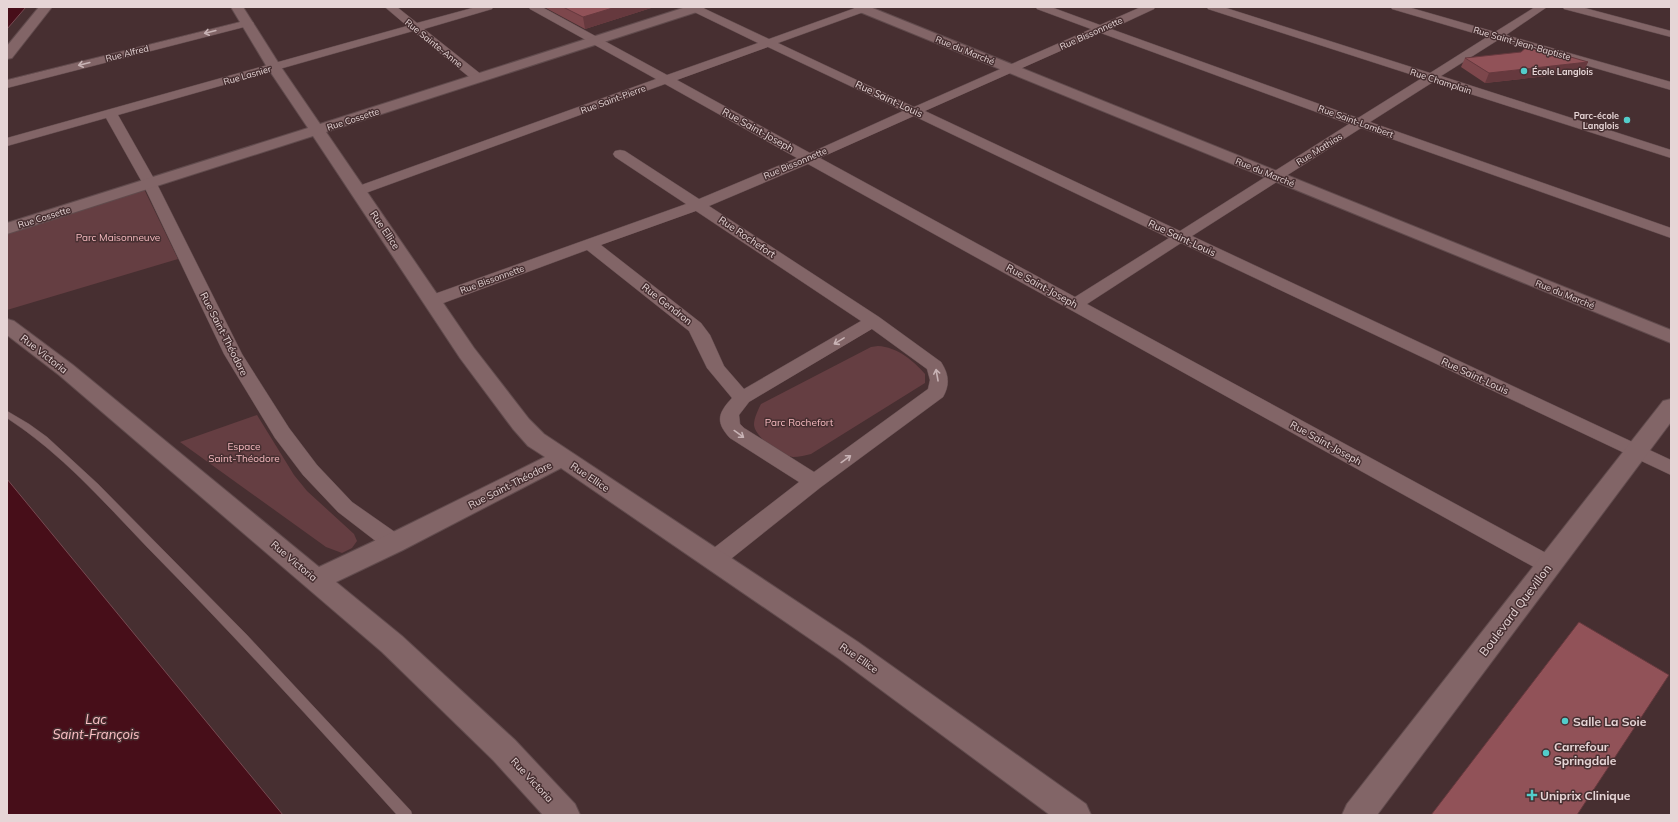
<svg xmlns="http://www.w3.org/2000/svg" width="1678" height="822" font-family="Mulish,sans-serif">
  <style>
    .green { fill: #653e42 }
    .water { fill: #470e19; stroke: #774a52 }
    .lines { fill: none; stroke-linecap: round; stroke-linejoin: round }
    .service-casing { stroke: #614b4d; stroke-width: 1 }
    .minor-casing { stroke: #614b4d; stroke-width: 1 }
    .tertiary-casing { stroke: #614b4d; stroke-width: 2 }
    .service { fill: #826567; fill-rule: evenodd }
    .minor { fill: #826567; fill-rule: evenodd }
    .tertiary { fill: #826567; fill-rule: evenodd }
    .wall { fill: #7d474c }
    .shaded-wall { fill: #66393e }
    .building { fill: #915258; stroke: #66393e }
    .oneway { stroke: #c8b3b5 }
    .poi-dot { fill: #53cdcb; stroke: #472f31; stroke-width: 1.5 }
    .labels { text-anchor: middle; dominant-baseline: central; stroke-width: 3; stroke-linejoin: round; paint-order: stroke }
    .far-street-label { font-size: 9px; fill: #e6d5d6; stroke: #472f31 }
    .far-poi-label { font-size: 9px; font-weight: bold; fill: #e6d5d6; stroke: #472f31; text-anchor: start }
    .street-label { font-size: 10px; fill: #e6d5d6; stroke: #472f31 }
    .park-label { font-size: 10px; fill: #f7bbc0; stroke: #472f31 }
    .near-street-label { font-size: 12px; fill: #e6d5d6; stroke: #472f31 }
    .near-poi-label { font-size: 12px; font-weight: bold; fill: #e6d5d6; stroke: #472f31; text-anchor: start }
    .near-water-label { font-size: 13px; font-style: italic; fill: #fdc1c6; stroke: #472f31 }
  </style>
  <rect width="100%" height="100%" fill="#472f31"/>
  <path class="green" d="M 144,189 L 178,259 L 7,310 L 7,232 Z
    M 878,346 C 897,347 914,361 925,374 L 925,383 L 811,454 C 806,455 799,457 793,457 C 781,456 755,437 754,425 C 754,418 758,410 761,404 L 871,347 Z
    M 257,415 L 294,475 L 307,491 L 354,534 L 357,541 L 352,548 L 342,553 L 326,547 L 180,442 Z"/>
  <path class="water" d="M 7,7 L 26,7 L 7,29 Z
    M 7,479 L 283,815 L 7,815 Z"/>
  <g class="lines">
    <g class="service-casing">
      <path id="service" d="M 7,411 L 29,424 L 47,437 L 98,484 L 247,635 L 411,811 L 412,815 L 397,815 C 315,724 233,634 147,547 C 103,501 61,453 7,418 Z"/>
    </g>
    <g class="minor-casing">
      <path id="minor" d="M 385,7 L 397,7 L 417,23 L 476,7 L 493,7 L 492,9 L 424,29 L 482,75 L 484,78 L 482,81 L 474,81 L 413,31 L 118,115 L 157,184 L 242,354 L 289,428 L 317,465 L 352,502 L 402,537 L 405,543 L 402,549 L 394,551 L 386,549 L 338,512 L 303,475 L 275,438 L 224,354 L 143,184 L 106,118 L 7,146 L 7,138 L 407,26 Z
        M 529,7 L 542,7 L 667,75 L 758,43 L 688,9 L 687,7 L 701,7 L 769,39 L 858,7 L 873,7 L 872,9 L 778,43 L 914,107 L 1091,29 L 1037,9 L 1036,7 L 1051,7 L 1100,25 L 1141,7 L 1155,7 L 1154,9 L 1111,29 L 1358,118 L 1422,78 L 1208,9 L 1207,7 L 1223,7 L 1430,73 L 1487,37 L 1392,9 L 1391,7 L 1408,7 L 1495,32 L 1535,7 L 1547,7 L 1506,35 L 1671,82 L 1671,90 L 1498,40 L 1441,76 L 1671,150 L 1671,158 L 1433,82 L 1370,122 L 1671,228 L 1671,238 L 1361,128 L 1192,236 L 1671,460 L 1671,475 L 1181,243 L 1087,304 L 1557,559 L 1560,565 L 1557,571 L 1549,574 L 1541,571 L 808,164 L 709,206 L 879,317 L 941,362 C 949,374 950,385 943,397 L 821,487 L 722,566 L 714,569 L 706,566 L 703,560 L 706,554 L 799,482 L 730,438 C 715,422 718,413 732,398 L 707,368 L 689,331 L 587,250 L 438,305 L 432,306 L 426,305 L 424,301 L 426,297 L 686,204 L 615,157 L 613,154 L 615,151 L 620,150 L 625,151 L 699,199 L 797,158 L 665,84 L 363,194 L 358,195 L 353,194 L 351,191 L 353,188 L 656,79 L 530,9 ZM 1101,33 L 1349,124 L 1180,231 L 925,111 ZM 768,47 L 903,111 L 810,153 L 677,80 ZM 914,116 L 1169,238 L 1075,297 L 820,158 ZM 696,211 L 861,321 L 744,389 L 724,366 L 710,335 L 701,323 L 601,245 ZM 872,329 L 927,369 L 930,380 L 928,389 L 814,472 L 744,428 L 740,424 L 739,415 L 749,402 Z
        M 1563,7 L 1581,7 L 1671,31 L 1671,37 L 1564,9 Z
        M 248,20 L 254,23 L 252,25 L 7,88 L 7,80 Z"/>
    </g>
    <g class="tertiary-casing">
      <path id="tertiary" d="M 39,7 L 52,7 L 12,58 L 7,59 L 7,46 Z
        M 231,7 L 243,7 L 281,67 L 320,124 L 686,7 L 705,7 L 703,10 L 326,132 L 474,348 L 529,419 L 544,434 L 858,642 L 1086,804 L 1091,815 L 1050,815 L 838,658 L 561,468 L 403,550 L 336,582 L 402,636 L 515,740 L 575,804 L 580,815 L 543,815 L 493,760 L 382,652 L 59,375 L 7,335 L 7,319 L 14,321 L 73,365 L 319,567 L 385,536 L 545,457 L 528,446 L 513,429 L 460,358 L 313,136 L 7,234 L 7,223 L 308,128 L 267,67 Z
        M 853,7 L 870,7 L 1671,330 L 1671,343 L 855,10 Z
        M 1671,399 L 1671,422 L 1377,815 L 1342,815 L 1347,804 L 1663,401 Z"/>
    </g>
    <use href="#service" class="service"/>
    <use href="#minor" class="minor"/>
    <use href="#tertiary" class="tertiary"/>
  </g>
  <path class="wall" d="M 544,7 L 651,7 L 651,8 L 585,29 Z
    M 1465,58 L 1588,62 L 1583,72 L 1485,83 L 1461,67 Z"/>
  <path class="shaded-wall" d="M 616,7 L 651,7 L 651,8 L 585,29 L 583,17 Z
    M 1588,62 L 1583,72 L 1485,83 L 1489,73 Z"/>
  <path class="building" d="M 563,7 L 616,7 L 583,17 Z
    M 1529,45 L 1588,62 L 1489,73 L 1465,58 L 1521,52 Z
    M 1579,622 L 1669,675 L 1577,815 L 1431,815 Z"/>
  <defs><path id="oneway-shaft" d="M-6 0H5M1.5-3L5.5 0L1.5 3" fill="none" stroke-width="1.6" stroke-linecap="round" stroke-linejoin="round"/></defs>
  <g class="oneway">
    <use href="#oneway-shaft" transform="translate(210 32) rotate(166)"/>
    <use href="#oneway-shaft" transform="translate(84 64) rotate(166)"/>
    <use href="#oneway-shaft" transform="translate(839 341) rotate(149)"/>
    <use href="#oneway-shaft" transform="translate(937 375) rotate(-100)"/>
    <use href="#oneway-shaft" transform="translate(739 434) rotate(36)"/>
    <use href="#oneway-shaft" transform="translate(846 459) rotate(-36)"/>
  </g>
  <g class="poi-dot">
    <circle cx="1524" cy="71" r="4"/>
    <circle cx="1627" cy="120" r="4"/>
    <circle cx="1565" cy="721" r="4"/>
    <circle cx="1546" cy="753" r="4"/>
    <path d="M1530 789h4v4h4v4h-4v4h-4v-4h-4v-4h4z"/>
  </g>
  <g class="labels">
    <g class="far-street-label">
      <text transform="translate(1091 33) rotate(-24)">Rue Bissonnette</text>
      <text transform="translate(434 43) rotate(39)">Rue Sainte-Anne</text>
      <text transform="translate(1522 43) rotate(16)">Rue Saint-Jean-Baptiste</text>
      <text transform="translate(965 50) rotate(22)">Rue du Marché</text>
      <text transform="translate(127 53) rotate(-14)">Rue Alfred</text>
      <text transform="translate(247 75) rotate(-16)">Rue Lasnier</text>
      <text transform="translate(1441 81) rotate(18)">Rue Champlain</text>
      <text transform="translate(613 99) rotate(-20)">Rue Saint-Pierre</text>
      <text transform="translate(353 119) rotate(-18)">Rue Cossette</text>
      <text transform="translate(1356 121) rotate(20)">Rue Saint-Lambert</text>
      <text transform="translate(1319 149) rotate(-32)">Rue Mathias</text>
      <text transform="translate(795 163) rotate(-23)">Rue Bissonnette</text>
      <text transform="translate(1265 172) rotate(22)">Rue du Marché</text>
      <text transform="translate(44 217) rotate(-17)">Rue Cossette</text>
      <text transform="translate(492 279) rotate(-20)">Rue Bissonnette</text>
      <text transform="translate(1565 294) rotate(22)">Rue du Marché</text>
    </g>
    <g class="far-poi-label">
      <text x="1532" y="71">École Langlois</text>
      <text x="1619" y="115" text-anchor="end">Parc-école<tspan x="1619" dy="10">Langlois</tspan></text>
    </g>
    <g class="street-label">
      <text transform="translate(889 99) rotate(25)">Rue Saint-Louis</text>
      <text transform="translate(758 130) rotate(29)">Rue Saint-Joseph</text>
      <text transform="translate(385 230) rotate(56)">Rue Ellice</text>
      <text transform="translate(747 237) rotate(34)">Rue Rochefort</text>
      <text transform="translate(1182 238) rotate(25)">Rue Saint-Louis</text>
      <text transform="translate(1042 286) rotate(29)">Rue Saint-Joseph</text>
      <text transform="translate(667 304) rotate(38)">Rue Gendron</text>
      <text transform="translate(224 334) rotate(63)">Rue Saint-Théodore</text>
      <text transform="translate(44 354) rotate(38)">Rue Victoria</text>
      <text transform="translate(1475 376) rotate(25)">Rue Saint-Louis</text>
      <text transform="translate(1326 443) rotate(29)">Rue Saint-Joseph</text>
      <text transform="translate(590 477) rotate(34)">Rue Ellice</text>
      <text transform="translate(510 485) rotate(-27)">Rue Saint-Théodore</text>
      <text transform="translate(294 561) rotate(40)">Rue Victoria</text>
      <text transform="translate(859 658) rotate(35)">Rue Ellice</text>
      <text transform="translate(532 780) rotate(47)">Rue Victoria</text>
    </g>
    <g class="park-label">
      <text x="118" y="237">Parc Maisonneuve</text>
      <text x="799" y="422">Parc Rochefort</text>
      <text x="244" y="446">Espace<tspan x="244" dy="12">Saint-Théodore</tspan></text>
    </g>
    <g class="near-street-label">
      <text transform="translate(1515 610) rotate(-53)">Boulevard Quevillon</text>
    </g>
    <g class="near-poi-label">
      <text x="1573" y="721">Salle La Soie</text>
      <text x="1554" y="746">Carrefour<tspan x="1554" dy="14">Springdale</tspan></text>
      <text x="1540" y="795">Uniprix Clinique</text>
    </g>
    <g class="near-water-label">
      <text x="96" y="719">Lac<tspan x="96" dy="15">Saint-François</tspan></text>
    </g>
  </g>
  <rect width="1678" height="822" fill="none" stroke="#e6d5d6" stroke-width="16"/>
</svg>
